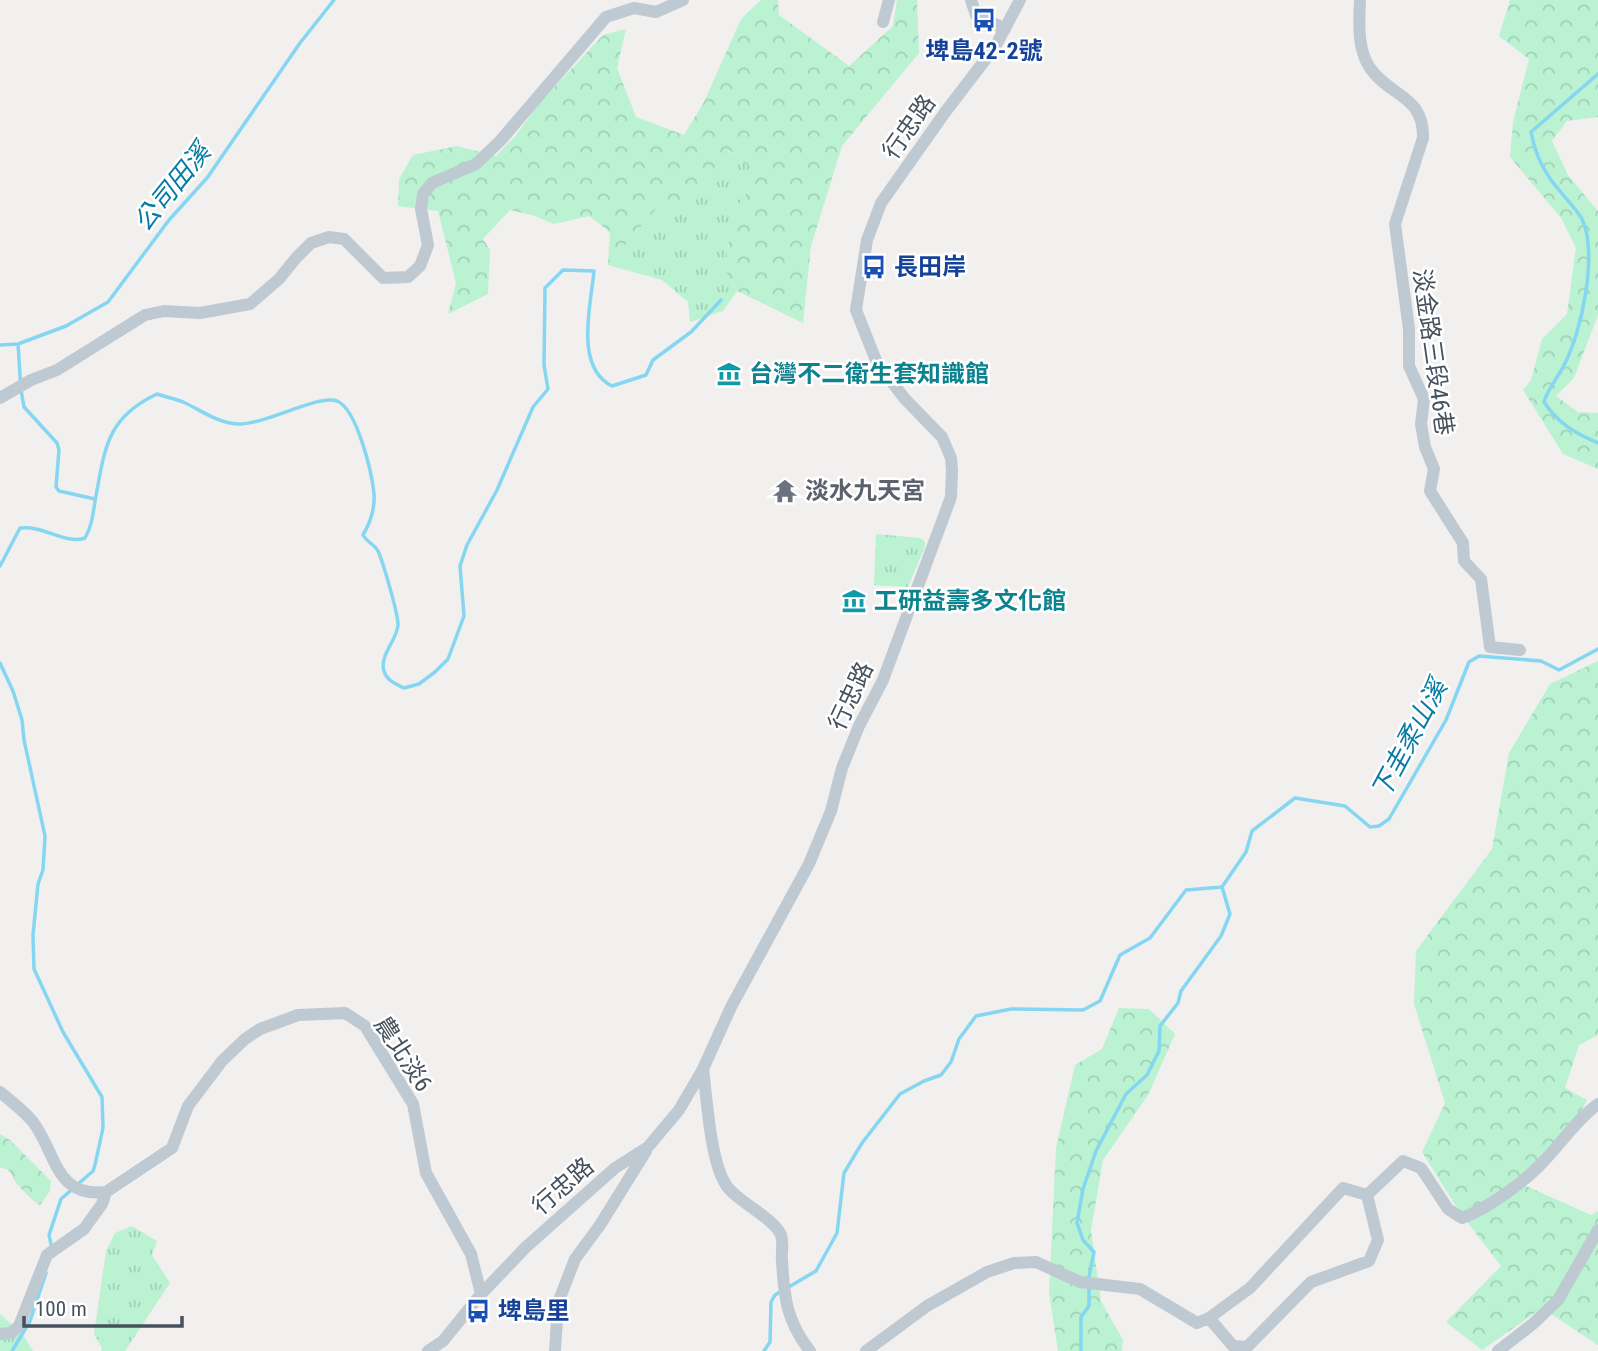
<svg xmlns="http://www.w3.org/2000/svg" width="1598" height="1351" font-family="'Roboto Condensed','Noto Sans TC',sans-serif">
  <style>
    .grass { fill: url(#grass-tufts) }
    .forest { fill: url(#forest-crowns) }
    .lines { fill: none; stroke-linecap: round; stroke-linejoin: round }
    .stream { stroke: #85d6f1; stroke-width: 3.5 }
    .minor { stroke: #bec9d2; stroke-width: 12 }
    .labels { text-anchor: middle; dominant-baseline: central; stroke-width: 5; stroke-linejoin: round; paint-order: stroke }
    .transit-label { font-size: 24px; font-weight: bold; fill: #164399; stroke: #fff; text-anchor: start }
    .street-label { font-size: 24px; fill: #46515e; stroke: #fff }
    .culture-label { font-size: 24px; font-weight: bold; fill: #0d838f; stroke: #fff; text-anchor: start }
    .worship-label { font-size: 24px; font-weight: bold; fill: #5b616d; stroke: #fff; text-anchor: start }
    .water-label { font-size: 26px; font-style: italic; fill: #047ba3; stroke: #fff }
  </style>
  <defs>
    <pattern id="grass-tufts" width="24" height="20" patternUnits="userSpaceOnUse" patternTransform="scale(1.75)"><rect width="24" height="20" fill="#baf2d2"/><path d="M3 7l-1-3M5 7V3M7 7l1-3M15 17l-1-3M17 17v-4M19 17l1-3" fill="none" stroke="#a1d1b7"/></pattern>
    <pattern id="forest-crowns" width="20" height="18" patternUnits="userSpaceOnUse" patternTransform="scale(1.75)"><rect width="20" height="18" fill="#baf2d2"/><path d="M2 6a3 3 0 1 1 6 0M12 15a3 3 0 1 1 6 0" fill="none" stroke="#a1d1b7"/></pattern>
  </defs>
  <rect width="100%" height="100%" fill="#f2efef"/>
  <path class="grass" d="M 728,150 L 760,175 L 733,213 L 725,270 L 737,291 L 723,311 L 690,322 L 688,302 L 662,280 L 608,265 L 657,208 L 694,196 Z
    M 876,534 L 920,538 L 925,542 L 925,547 L 908,587 L 874,585 Z
    M 132,1226 L 157,1241 L 152,1255 L 170,1283 L 125,1351 L 101,1351 L 102,1348 L 94,1334 L 106,1251 L 115,1233 Z
    M 0,1314 L 23,1335 L 33,1351 L 0,1351 Z"/>
  <path class="forest" d="M 761,0 L 778,0 L 779,15 L 849,66 L 893,26 L 897,0 L 917,0 L 919,53 L 842,146 L 811,246 L 803,323 L 737,291 L 725,270 L 733,213 L 759,175 L 729,150 L 694,196 L 657,208 L 608,265 L 610,232 L 589,216 L 554,224 L 532,215 L 510,210 L 483,239 L 490,250 L 488,294 L 448,314 L 456,283 L 438,211 L 398,206 L 399,179 L 413,155 L 457,146 L 496,156 L 517,134 L 539,104 L 603,35 L 626,29 L 617,68 L 636,117 L 684,135 L 704,102 L 741,19 Z
    M 1510,0 L 1598,0 L 1598,117 L 1567,121 L 1552,141 L 1568,175 L 1598,211 L 1598,315 L 1574,378 L 1556,396 L 1578,412 L 1598,413 L 1598,469 L 1563,454 L 1523,390 L 1531,380 L 1542,339 L 1567,314 L 1576,248 L 1561,218 L 1510,157 L 1513,122 L 1529,59 L 1499,36 Z
    M 1598,661 L 1598,1035 L 1579,1045 L 1565,1088 L 1587,1100 L 1575,1123 L 1524,1185 L 1591,1215 L 1598,1211 L 1598,1345 L 1542,1308 L 1482,1350 L 1446,1322 L 1501,1266 L 1461,1214 L 1422,1152 L 1445,1103 L 1414,1004 L 1416,951 L 1492,849 L 1509,753 L 1550,684 Z
    M 1119,1008 L 1149,1009 L 1175,1034 L 1148,1095 L 1103,1160 L 1091,1230 L 1101,1301 L 1123,1340 L 1122,1351 L 1058,1351 L 1049,1293 L 1056,1148 L 1075,1065 L 1102,1049 Z
    M 0,1134 L 10,1140 L 51,1181 L 50,1191 L 40,1205 C 35,1203 23,1191 19,1186 C 10,1178 15,1169 0,1168 Z"/>
  <g class="lines">
    <path class="stream" d="M 1598,74 L 1531,132 C 1534,148 1540,164 1549,177 C 1559,192 1573,204 1582,219 C 1598,253 1582,332 1564,365 C 1558,378 1548,388 1544,402 C 1558,423 1574,433 1598,443
      M 18,344 L 21,390 L 24,407 L 57,443 L 59,450 L 56,487 L 59,491 L 95,499
      M 0,345 L 18,344 L 66,326 L 108,302 L 169,220 L 207,178 L 300,43 L 334,0
      M 0,566 L 20,528 C 43,525 66,545 85,538 C 93,524 93,511 96,496 C 105,446 108,417 157,394 C 166,397 175,399 183,402 C 201,410 217,423 238,424 C 265,425 318,394 337,401 C 357,409 372,473 374,494 C 375,508 370,523 363,535 C 367,542 374,544 378,551 C 383,562 398,613 398,625 C 397,640 379,656 384,671 C 387,681 396,684 404,688 L 419,684 L 435,672 L 448,659 L 464,616 L 460,566 L 467,545 L 497,490 L 533,407 L 548,389 L 544,365 L 545,288 L 563,270 L 594,271 C 591,305 574,367 612,386 L 646,375 L 653,360 L 691,332 L 721,300
      M 0,663 L 13,691 L 22,720 L 24,740 L 45,836 L 43,870 L 38,884 L 33,935 L 34,969 L 63,1032 L 102,1097 L 103,1128 L 95,1165 L 93,1171 L 61,1199 L 49,1235 L 52,1249
      M 12,1351 L 30,1321 L 46,1273
      M 764,1351 L 770,1342 L 771,1302 L 775,1295 L 816,1271 L 837,1233 L 844,1173 L 862,1143 L 900,1094 L 924,1081 L 941,1075 L 951,1062 L 959,1039 L 976,1016 L 1011,1009 L 1083,1010 L 1100,1001 L 1120,955 L 1150,938 L 1186,890 L 1222,887 L 1246,852 L 1252,831 L 1295,798 L 1345,806 L 1370,827 L 1379,826 L 1389,819 L 1446,720 L 1469,662 L 1479,656 L 1541,661 L 1559,670 L 1598,649
      M 1081,1351 L 1081,1317 L 1089,1306 L 1089,1277 L 1094,1252 L 1083,1240 L 1077,1223 L 1083,1189 L 1096,1151 L 1126,1094 L 1147,1075 L 1159,1051 L 1160,1026 L 1178,1003 L 1181,991 L 1221,936 L 1230,914 L 1222,887"/>
    <path class="minor" d="M 971,0 L 976,15 L 1005,29
      M 1360,0 C 1359,22 1357,49 1370,68 C 1390,97 1424,95 1423,138 L 1395,224 L 1409,329 L 1409,366 L 1424,399 L 1421,424 L 1425,447 L 1434,469 L 1430,491 L 1463,543 L 1464,561 L 1481,579 L 1490,647 L 1520,650
      M 883,22 L 889,0
      M 0,398 L 31,380 L 57,370 L 145,315 L 164,311 L 200,313 L 250,304 L 279,279 L 296,258 L 311,243 L 329,237 L 344,239 L 383,278 L 408,277 L 420,266 L 428,245 L 421,209 L 423,194 L 432,183 L 476,164 L 500,141 L 606,17 L 634,8 L 656,12 L 683,0
      M 703,1069 C 707,1099 710,1160 726,1185 C 736,1201 774,1218 781,1235 C 784,1244 781,1252 782,1261 C 784,1298 787,1322 810,1351
      M 0,1092 C 11,1101 24,1111 33,1122 C 57,1154 55,1198 106,1192
      M 1209,1318 L 1250,1288 L 1343,1188 L 1367,1195
      M 0,1334 L 11,1333 L 19,1326 L 47,1255 L 84,1229 L 102,1204 L 106,1192 L 172,1148 L 188,1106 L 222,1061 L 245,1039 L 260,1029 L 298,1015 L 345,1013 L 365,1026 L 413,1104 L 426,1173 L 471,1254 L 481,1294
      M 428,1351 L 443,1341 L 481,1294 L 526,1247 L 615,1168 L 648,1147 L 679,1110 L 703,1069 L 731,1007 L 809,864 L 831,811 L 842,768 L 859,726 L 883,680 L 951,497 L 952,470 L 951,458 L 942,437 L 905,399 L 877,363 L 856,310 L 867,240 L 881,203 L 946,111 L 995,47 L 1020,0
      M 555,1351 L 558,1303 L 575,1259 L 600,1225 L 646,1151
      M 866,1351 L 927,1306 L 987,1272 L 1014,1263 L 1036,1262 L 1080,1282 L 1140,1289 L 1197,1323 L 1209,1318 L 1233,1346 L 1247,1347 L 1311,1282 L 1369,1261 L 1378,1240 L 1367,1195 L 1403,1161 L 1421,1168 L 1448,1209 L 1462,1218 C 1487,1209 1524,1182 1542,1163 C 1561,1144 1576,1120 1598,1104
      M 1498,1351 L 1534,1323 L 1558,1300 L 1598,1230"/>
  </g>
  <defs>
    <g id="bus-bare" transform="scale(1.89)"><path d="M-5-6H5V4H4V6H2V4H-2V6H-4V4H-5ZM-3.5-4V0h7V-4ZM-3.5 1.2v1.5H-2V1.2ZM2 1.2v1.5H3.5V1.2Z" fill="#1a4fb4" stroke="#fff" stroke-width="2.5" paint-order="stroke"/></g>
    <g id="museum-bare" transform="scale(1.89)"><path d="M0-6L6-3V-2H-6V-3ZM-5-1h2V3h-2ZM-1-1h2V3h-2ZM3-1h2V3H3ZM-6 4H6V6H-6Z" fill="#0f9aa8" stroke="#fff" stroke-width="2.5" paint-order="stroke"/></g>
    <g id="temple-bare" transform="scale(1.89)"><path d="M0-6L5-2H3V0L6.5 2.5H4V6H1.5V3h-3V6H-4V2.5H-6.5L-3 0V-2H-5Z" fill="#6b7280" stroke="#fff" stroke-width="2.5" paint-order="stroke"/></g>
  </defs>
  <g fill-rule="evenodd">
    <use href="#bus-bare" x="984" y="20"/>
    <use href="#bus-bare" x="874" y="267"/>
    <use href="#museum-bare" x="729" y="374"/>
    <use href="#temple-bare" x="785" y="491"/>
    <use href="#museum-bare" x="854" y="601"/>
    <use href="#bus-bare" x="478" y="1311"/>
  </g>
  <g class="labels">
    <g class="transit-label">
      <text x="984" y="51" text-anchor="middle">埤島42-2號</text>
      <text x="894" y="267">長田岸</text>
      <text x="498" y="1311">埤島里</text>
    </g>
    <g class="street-label">
      <text transform="translate(909 127) rotate(-55)">行忠路</text>
      <text transform="translate(1433 352) rotate(82)">淡金路三段46巷</text>
      <text transform="translate(851 696) rotate(-65)">行忠路</text>
      <text transform="translate(403 1054) rotate(57)">農北淡6</text>
      <text transform="translate(563 1186) rotate(-41)">行忠路</text>
    </g>
    <g class="culture-label">
      <text x="749" y="374">台灣不二衛生套知識館</text>
      <text x="874" y="601">工研益壽多文化館</text>
    </g>
    <g class="worship-label">
      <text x="805" y="491">淡水九天宮</text>
    </g>
    <g class="water-label">
      <text transform="translate(172 187) rotate(-51)">公司田溪</text>
      <text transform="translate(1409 739) rotate(-62)">下圭柔山溪</text>
    </g>
  </g>
  <path d="M24 1316v10h158v-10" fill="none" stroke="#46515e" stroke-width="3.5"/>
  <text x="35" y="1316" font-size="21" fill="#46515e" stroke="#ffffff" stroke-width="5" paint-order="stroke">100 m</text>
</svg>
